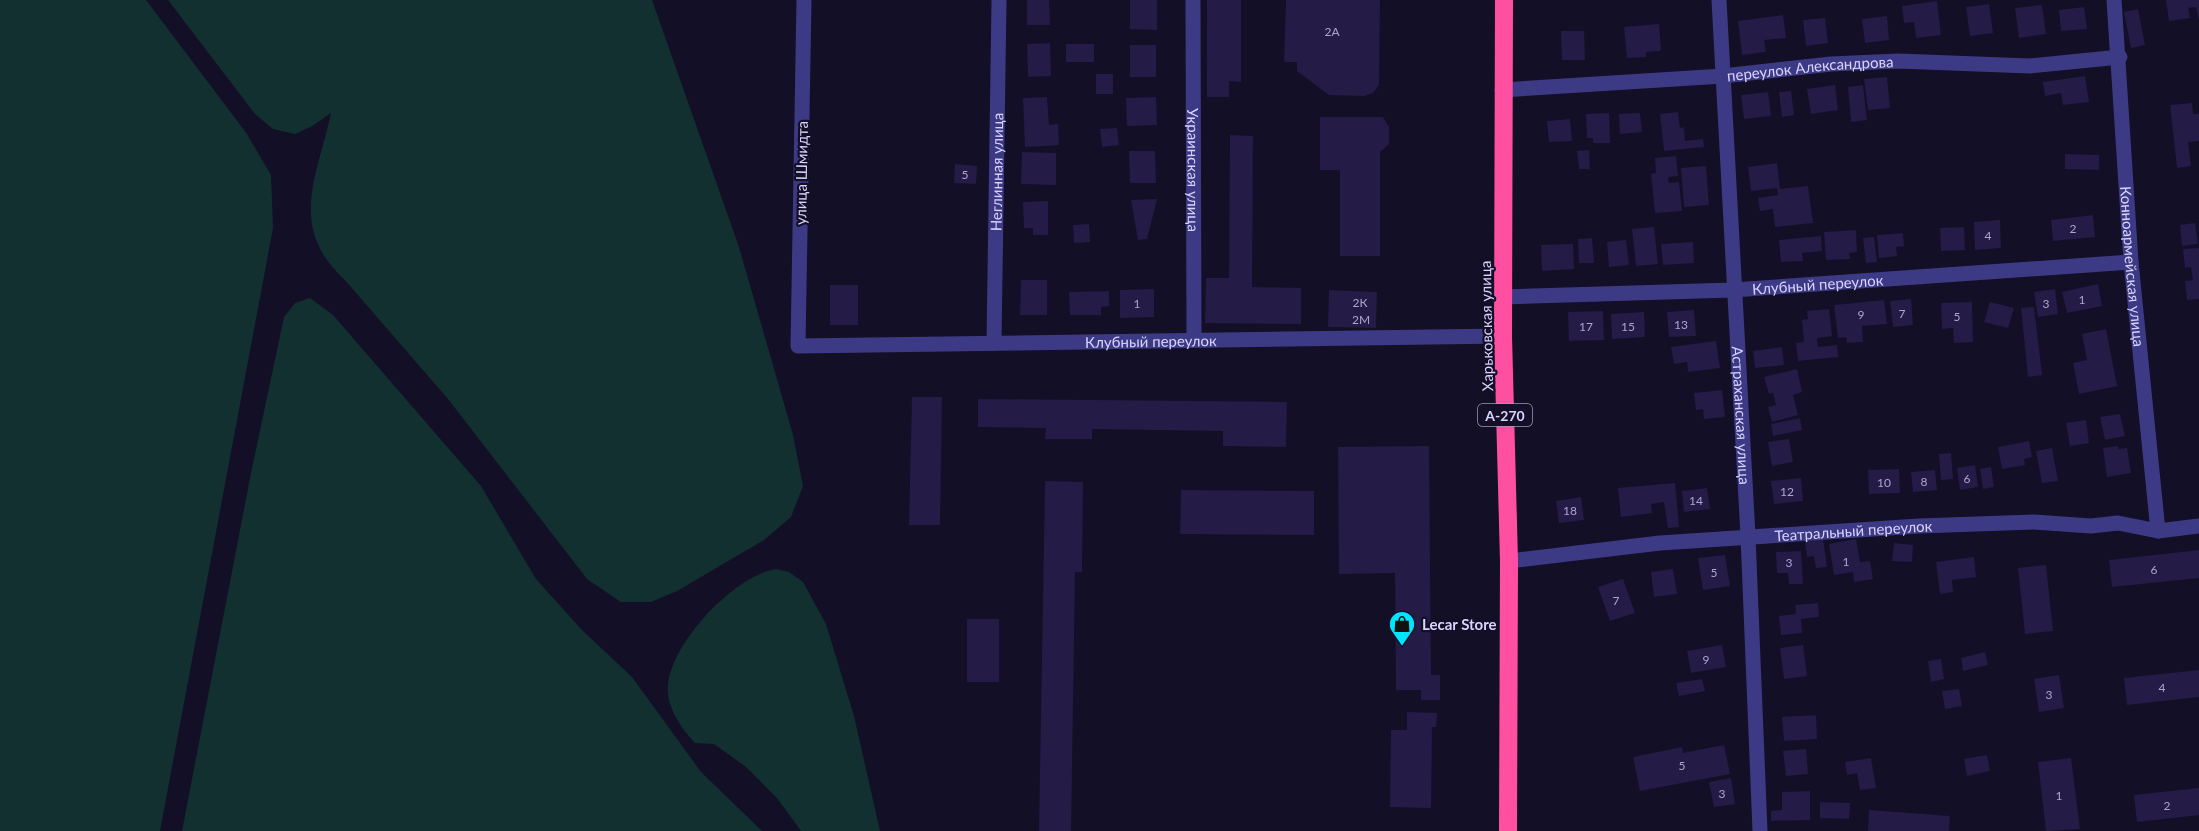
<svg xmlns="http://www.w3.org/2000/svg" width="2199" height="831" font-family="Lato,sans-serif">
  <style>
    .green { fill: #12302f }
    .building { fill: #241b47 }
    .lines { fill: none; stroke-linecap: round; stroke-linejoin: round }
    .street { stroke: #3d3a85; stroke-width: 15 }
    .highway { stroke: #ff4fa3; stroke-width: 18 }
    .labels { text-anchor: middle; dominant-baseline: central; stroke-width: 4.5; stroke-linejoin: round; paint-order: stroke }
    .number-label { font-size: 12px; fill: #aca6d1 }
    .shield { fill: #130f26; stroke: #9e99be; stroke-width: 1.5 }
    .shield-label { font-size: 14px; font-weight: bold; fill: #d9d4ff }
    .street-label { font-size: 15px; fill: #d9d4ff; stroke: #130f26 }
    .poi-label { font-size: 15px; font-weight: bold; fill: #d9d4ff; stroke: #130f26; text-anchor: start }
  </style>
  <rect width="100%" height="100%" fill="#130f26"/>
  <path class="green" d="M 0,0 L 146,0 L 247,134 L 271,175 L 273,228 L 160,831 L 0,831 Z
    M 168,0 L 652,0 L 739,247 L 793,435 L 803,486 L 791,517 L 764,540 L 677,591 L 651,602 L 621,602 L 587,579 L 448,399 L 344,279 C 287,227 318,175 331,113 L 312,126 L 295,134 L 273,129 L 255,114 Z
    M 310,298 L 333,315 L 481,486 L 536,579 L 582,630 L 632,677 L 701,772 L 762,831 L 182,831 L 251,473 L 284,317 L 295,303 Z
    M 776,569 L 789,572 L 803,582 L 826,624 L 854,716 L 880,831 L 801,831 L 777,798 L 746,767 L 714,744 L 695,743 C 682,729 666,707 668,686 C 671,643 734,576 776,569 Z"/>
  <path class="building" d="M 1027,0 L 1049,0 L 1050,25 L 1027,25 Z
    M 1130,0 L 1157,0 L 1157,30 L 1130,29 Z
    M 1207,0 L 1241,0 L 1241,82 L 1229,81 L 1229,97 L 1207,97 Z
    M 1286,0 L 1380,0 L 1379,85 L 1373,93 L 1364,96 L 1329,95 L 1297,71 L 1297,62 L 1284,62 Z
    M 2166,0 L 2199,0 L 2199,20 L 2196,7 L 2188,8 L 2190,18 L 2169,21 Z
    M 1937,1 L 1941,35 L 1916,38 L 1914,22 L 1904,23 L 1902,6 Z
    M 1989,4 L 1993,33 L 1970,36 L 1966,7 Z
    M 2042,5 L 2046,34 L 2019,38 L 2015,8 Z
    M 2084,7 L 2087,29 L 2061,31 L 2059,10 Z
    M 2138,9 L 2145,45 L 2131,48 L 2124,12 Z
    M 1783,15 L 1786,38 L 1764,40 L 1766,52 L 1742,55 L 1738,21 Z
    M 1887,16 L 1889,40 L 1865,43 L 1862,19 Z
    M 1825,18 L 1828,43 L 1806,46 L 1803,20 Z
    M 1659,24 L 1661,51 L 1646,52 L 1646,57 L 1627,58 L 1624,27 Z
    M 1561,31 L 1584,31 L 1585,60 L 1562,60 Z
    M 1050,43 L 1051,76 L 1028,77 L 1027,44 Z
    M 1066,44 L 1094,44 L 1094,62 L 1066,62 Z
    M 1130,45 L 1156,45 L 1156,77 L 1130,77 Z
    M 1096,74 L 1113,74 L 1113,94 L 1096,94 Z
    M 2085,76 L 2089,102 L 2063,105 L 2061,93 L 2045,96 L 2043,82 Z
    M 1887,77 L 1890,108 L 1868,110 L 1864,79 Z
    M 1835,85 L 1838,110 L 1811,114 L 1807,89 Z
    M 1863,85 L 1867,120 L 1851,122 L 1848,87 Z
    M 1791,91 L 1794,115 L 1782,117 L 1779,92 Z
    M 1768,92 L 1771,116 L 1744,119 L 1741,95 Z
    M 1047,97 L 1049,125 L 1058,124 L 1059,145 L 1025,147 L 1023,98 Z
    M 1156,97 L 1157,125 L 1127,126 L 1126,98 Z
    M 2192,103 L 2193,114 L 2199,114 L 2199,141 L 2188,142 L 2191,166 L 2177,168 L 2170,105 Z
    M 1678,112 L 1680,128 L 1684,127 L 1685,141 L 1703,139 L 1704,147 L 1664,151 L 1660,114 Z
    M 1609,113 L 1610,143 L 1593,143 L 1593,138 L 1587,138 L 1586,114 Z
    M 1640,113 L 1642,132 L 1620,134 L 1619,114 Z
    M 1320,117 L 1383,117 L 1389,127 L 1389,144 L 1380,152 L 1380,256 L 1340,256 L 1340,170 L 1320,170 Z
    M 1570,119 L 1572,141 L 1549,142 L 1547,121 Z
    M 1117,128 L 1119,145 L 1102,147 L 1100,129 Z
    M 1230,135 L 1253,136 L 1252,287 L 1301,288 L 1301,324 L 1205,323 L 1206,278 L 1229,278 Z
    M 1589,150 L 1590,169 L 1579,169 L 1577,151 Z
    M 1129,151 L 1155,151 L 1156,183 L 1130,183 Z
    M 1022,152 L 1056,153 L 1056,185 L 1021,184 Z
    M 2065,154 L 2099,155 L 2099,170 L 2065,169 Z
    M 1676,156 L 1678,176 L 1668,177 L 1669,183 L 1679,182 L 1682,211 L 1655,213 L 1651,174 L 1656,173 L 1655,158 Z
    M 1777,163 L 1780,189 L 1808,186 L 1813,223 L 1775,227 L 1773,209 L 1760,211 L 1758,198 L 1778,195 L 1777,188 L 1751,191 L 1748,167 Z
    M 955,164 L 977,166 L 976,184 L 954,183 Z
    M 1706,166 L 1709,205 L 1684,207 L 1681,168 Z
    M 1157,199 L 1147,239 L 1138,240 L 1131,200 Z
    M 1048,201 L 1048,235 L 1033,235 L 1033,228 L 1024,228 L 1023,202 Z
    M 2093,215 L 2095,237 L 2053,241 L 2051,220 Z
    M 2000,220 L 2001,248 L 1975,250 L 1974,222 Z
    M 2195,223 L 2198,244 L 2182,246 L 2180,225 Z
    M 1089,224 L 1090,242 L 1074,243 L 1073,225 Z
    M 1654,227 L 1658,264 L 1636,266 L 1632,229 Z
    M 1964,227 L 1965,250 L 1941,251 L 1940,228 Z
    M 1856,230 L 1857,252 L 1849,253 L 1850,259 L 1826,260 L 1824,232 Z
    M 1903,233 L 1904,246 L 1896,247 L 1897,256 L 1879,258 L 1877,235 Z
    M 1821,236 L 1822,251 L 1802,253 L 1803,261 L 1781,262 L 1779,240 Z
    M 1874,237 L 1877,262 L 1866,263 L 1863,238 Z
    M 1592,238 L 1594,263 L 1579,263 L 1578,239 Z
    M 1626,240 L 1629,265 L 1609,267 L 1607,242 Z
    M 1693,242 L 1694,263 L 1663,265 L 1661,244 Z
    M 1573,244 L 1574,269 L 1542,271 L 1541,245 Z
    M 2199,248 L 2199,299 L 2187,300 L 2185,281 L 2193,280 L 2191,267 L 2185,268 L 2183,249 Z
    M 1021,280 L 1047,280 L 1047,315 L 1020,315 Z
    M 2098,284 L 2102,306 L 2067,313 L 2062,292 Z
    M 830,285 L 858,285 L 858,325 L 830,325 Z
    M 1154,289 L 1154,317 L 1120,318 L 1120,290 Z
    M 2055,289 L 2058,314 L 2038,317 L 2034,292 Z
    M 1329,290 L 1377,292 L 1376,328 L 1328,327 Z
    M 1109,291 L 1109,306 L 1101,307 L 1101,315 L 1070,315 L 1069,292 Z
    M 1911,299 L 1913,325 L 1893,327 L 1890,301 Z
    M 1884,300 L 1887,324 L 1862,326 L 1863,342 L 1847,343 L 1846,337 L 1838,338 L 1834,305 Z
    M 1972,302 L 1973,342 L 1954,343 L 1953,328 L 1942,329 L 1941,303 Z
    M 1990,302 L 2014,308 L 2008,328 L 1984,322 Z
    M 2034,307 L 2042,375 L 2028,377 L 2021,308 Z
    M 1829,309 L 1832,336 L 1817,338 L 1818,347 L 1837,345 L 1838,357 L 1798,361 L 1796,343 L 1804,342 L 1802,320 L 1808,319 L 1807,311 Z
    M 1694,310 L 1696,336 L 1669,337 L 1667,312 Z
    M 1603,311 L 1604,340 L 1569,341 L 1568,312 Z
    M 1644,312 L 1645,337 L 1612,339 L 1611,314 Z
    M 2106,329 L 2117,386 L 2079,394 L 2073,363 L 2087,360 L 2082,334 Z
    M 1716,341 L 1720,368 L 1688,372 L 1687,362 L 1674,364 L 1671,347 Z
    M 1782,347 L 1784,365 L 1755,368 L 1753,351 Z
    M 1797,369 L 1802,392 L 1793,395 L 1798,415 L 1772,422 L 1768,407 L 1776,405 L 1773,393 L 1769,394 L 1764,377 Z
    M 1722,390 L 1725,417 L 1704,419 L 1703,409 L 1696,410 L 1694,393 Z
    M 912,397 L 942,397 L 940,525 L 909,525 Z
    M 978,399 L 1287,402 L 1286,447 L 1223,446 L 1223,431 L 1092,429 L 1092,439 L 1045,439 L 1046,428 L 978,427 Z
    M 2120,414 L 2125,436 L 2105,440 L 2100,417 Z
    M 1800,418 L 1802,430 L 1773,436 L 1771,424 Z
    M 2086,420 L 2089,443 L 2070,446 L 2066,423 Z
    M 1789,439 L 1793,462 L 1772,466 L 1768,442 Z
    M 2029,441 L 2032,457 L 2024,459 L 2025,465 L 2002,469 L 1998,447 Z
    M 1429,446 L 1431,675 L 1440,675 L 1440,700 L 1421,700 L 1421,690 L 1396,690 L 1395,573 L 1339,574 L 1338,447 Z
    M 2118,446 L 2118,449 L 2127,448 L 2131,473 L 2107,477 L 2103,448 Z
    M 2052,448 L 2058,481 L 2042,483 L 2036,451 Z
    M 1951,453 L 1953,479 L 1941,480 L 1939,454 Z
    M 1975,465 L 1978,487 L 1960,490 L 1957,468 Z
    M 1991,467 L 1994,487 L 1983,489 L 1980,469 Z
    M 1899,469 L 1900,493 L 1869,494 L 1868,470 Z
    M 1935,470 L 1937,490 L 1913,492 L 1911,472 Z
    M 1801,478 L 1803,501 L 1774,504 L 1771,481 Z
    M 1045,481 L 1083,482 L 1082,572 L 1075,572 L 1071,831 L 1039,831 Z
    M 1675,483 L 1679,527 L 1668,528 L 1664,502 L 1651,504 L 1652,513 L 1621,517 L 1618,488 Z
    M 1707,488 L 1710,509 L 1684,512 L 1682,491 Z
    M 1181,490 L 1314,491 L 1314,535 L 1180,534 Z
    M 1581,497 L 1584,520 L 1559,523 L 1556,501 Z
    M 1823,539 L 1827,567 L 1816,568 L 1814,556 L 1807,557 L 1805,541 Z
    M 1856,539 L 1860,562 L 1870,561 L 1873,579 L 1854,582 L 1853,572 L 1834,575 L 1829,544 Z
    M 1894,543 L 1913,545 L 1912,562 L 1892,561 Z
    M 2199,550 L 2199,578 L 2112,587 L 2109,560 Z
    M 1801,551 L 1803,584 L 1789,584 L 1788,573 L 1777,573 L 1776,552 Z
    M 1725,555 L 1730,586 L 1703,590 L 1698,558 Z
    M 1974,557 L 1976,577 L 1952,580 L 1953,592 L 1940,594 L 1936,562 Z
    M 2046,565 L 2053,631 L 2025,634 L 2018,568 Z
    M 1673,569 L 1677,594 L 1654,597 L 1651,572 Z
    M 1623,579 L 1635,613 L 1610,621 L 1598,587 Z
    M 1818,603 L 1819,617 L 1801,619 L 1802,633 L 1781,635 L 1779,616 L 1796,614 L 1795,605 Z
    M 967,619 L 999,619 L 999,682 L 967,682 Z
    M 1722,645 L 1726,667 L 1691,673 L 1687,651 Z
    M 1803,645 L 1807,676 L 1784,679 L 1780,648 Z
    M 1985,652 L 1988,665 L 1963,671 L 1961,658 Z
    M 1941,659 L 1944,679 L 1931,682 L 1928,661 Z
    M 2199,670 L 2199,697 L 2127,705 L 2124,678 Z
    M 2059,675 L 2064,708 L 2039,712 L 2034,679 Z
    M 1702,679 L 1705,691 L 1679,696 L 1676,683 Z
    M 1959,689 L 1962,706 L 1945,709 L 1942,691 Z
    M 1407,712 L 1437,713 L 1436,727 L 1432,727 L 1431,808 L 1390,807 L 1391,730 L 1407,730 Z
    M 1816,715 L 1817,739 L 1784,741 L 1782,717 Z
    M 1724,745 L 1730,774 L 1640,791 L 1633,757 L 1682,747 L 1683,753 Z
    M 1806,749 L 1808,774 L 1786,776 L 1783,751 Z
    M 1987,755 L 1990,771 L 1967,776 L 1964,759 Z
    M 1871,758 L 1876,788 L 1860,790 L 1857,773 L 1847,775 L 1845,762 Z
    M 2071,758 L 2080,829 L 2046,831 L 2038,762 Z
    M 1731,778 L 1735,804 L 1714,807 L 1709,782 Z
    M 2199,788 L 2199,815 L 2137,822 L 2134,795 Z
    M 1810,791 L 1810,820 L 1771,821 L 1771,811 L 1782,810 L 1782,792 Z
    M 1820,802 L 1850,803 L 1849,819 L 1820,818 Z
    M 1869,810 L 1950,816 L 1949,831 L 1868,831 Z"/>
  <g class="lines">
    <g class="street">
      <path id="s1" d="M 804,0 L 798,346 L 1503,336"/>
      <path id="s2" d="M 1193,0 L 1194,340"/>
      <path id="s3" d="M 1719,0 L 1748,536 L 1760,831"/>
      <path id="s4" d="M 2114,0 L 2131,262 L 2158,531"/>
      <path id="s5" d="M 1502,90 L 1723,76 L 1831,64 L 1898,61 L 2030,66 L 2120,57"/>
      <path id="s6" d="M 1503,297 L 1733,290 L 2131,262"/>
      <path id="s7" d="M 994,343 L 999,0"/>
      <path id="s8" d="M 1509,561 L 1660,543 L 1919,526 L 2034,522 L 2091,526 L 2118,523 L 2158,531 L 2199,526"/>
    </g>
    <path class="highway" d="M 1504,0 L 1503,336 L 1509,561 L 1508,831"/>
  </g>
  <defs>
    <g id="shop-pin" transform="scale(1.35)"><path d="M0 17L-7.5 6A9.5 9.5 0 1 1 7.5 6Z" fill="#00e5ff" stroke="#130f26"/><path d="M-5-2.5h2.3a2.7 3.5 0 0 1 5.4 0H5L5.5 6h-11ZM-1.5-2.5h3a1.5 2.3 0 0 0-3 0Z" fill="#111"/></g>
  </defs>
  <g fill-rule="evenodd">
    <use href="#shop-pin" x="1402" y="624"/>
  </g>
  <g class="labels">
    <g class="number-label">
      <text x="1332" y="31">2А</text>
      <text x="965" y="174">5</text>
      <text x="2073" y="228">2</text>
      <text x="1988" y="235">4</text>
      <text x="2082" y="299">1</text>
      <text x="1360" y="302">2К</text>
      <text x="1137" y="303">1</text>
      <text x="2046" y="303">3</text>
      <text x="1902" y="313">7</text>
      <text x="1861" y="314">9</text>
      <text x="1957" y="316">5</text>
      <text x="1361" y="319">2М</text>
      <text x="1681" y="324">13</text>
      <text x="1586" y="326">17</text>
      <text x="1628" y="326">15</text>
      <text x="1967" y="478">6</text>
      <text x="1924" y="481">8</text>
      <text x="1884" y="482">10</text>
      <text x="1787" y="491">12</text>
      <text x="1696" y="500">14</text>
      <text x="1570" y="510">18</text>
      <text x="1846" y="561">1</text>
      <text x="1789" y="562">3</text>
      <text x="2154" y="569">6</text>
      <text x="1714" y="572">5</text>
      <text x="1616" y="600">7</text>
      <text x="1706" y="659">9</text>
      <text x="2162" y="687">4</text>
      <text x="2049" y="694">3</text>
      <text x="1682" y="765">5</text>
      <text x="1722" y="793">3</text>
      <text x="2059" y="795">1</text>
      <text x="2167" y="805">2</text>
    </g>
    <rect class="shield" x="1478" y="404" width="54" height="22" rx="4.5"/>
    <g class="shield-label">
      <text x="1505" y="415">А-270</text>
    </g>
    <g class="street-label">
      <text stroke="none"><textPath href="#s5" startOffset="309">переулок Александрова</textPath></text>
      <text stroke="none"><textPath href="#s2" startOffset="170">Украинская улица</textPath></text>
      <text stroke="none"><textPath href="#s7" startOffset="171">Неглинная улица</textPath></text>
      <text transform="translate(801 173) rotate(-89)">улица Шмидта</text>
      <text stroke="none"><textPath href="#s4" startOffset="267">Конноармейская улица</textPath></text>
      <text stroke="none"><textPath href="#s6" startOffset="315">Клубный переулок</textPath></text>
      <text transform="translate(1486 326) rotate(-91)">Харьковская улица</text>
      <text stroke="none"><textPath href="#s1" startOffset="699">Клубный переулок</textPath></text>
      <text stroke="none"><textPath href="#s3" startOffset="416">Астраханская улица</textPath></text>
      <text stroke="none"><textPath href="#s8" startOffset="346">Театральный переулок</textPath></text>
    </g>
    <g class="poi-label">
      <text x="1422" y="624">Lecar Store</text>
    </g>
  </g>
</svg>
